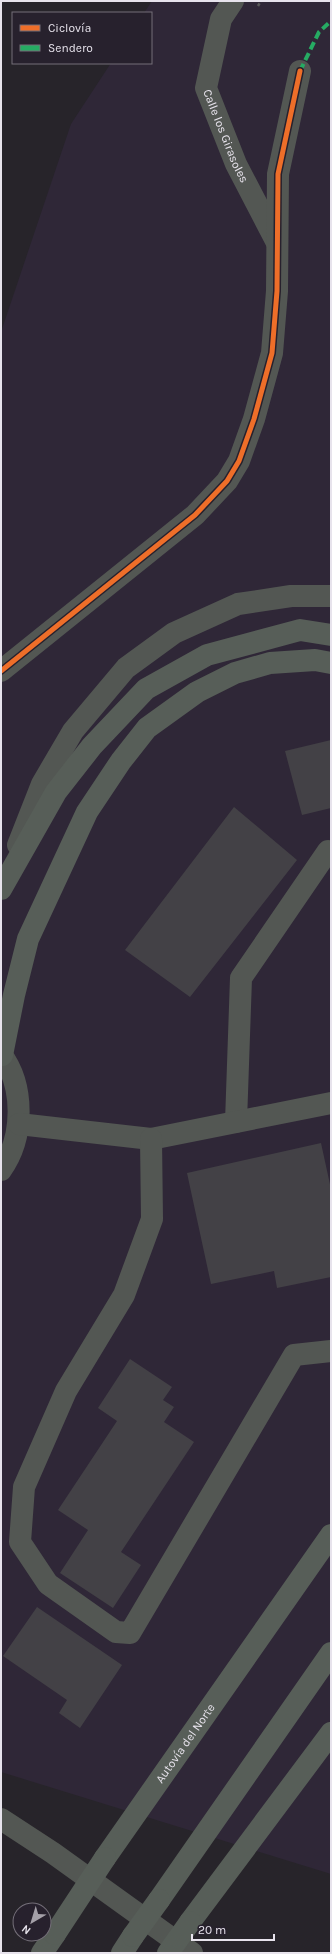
<svg xmlns="http://www.w3.org/2000/svg" width="332" height="1954" font-family="Karla,sans-serif">
  <style>
    .built { fill: #2f2737 }
    .building { fill: #434146 }
    .lines { fill: none; stroke-linecap: round; stroke-linejoin: round }
    .path { stroke: #585959; stroke-width: 2.5; stroke-dasharray: 3 2; stroke-linecap: butt }
    .minor { stroke: #535753; stroke-width: 22 }
    .highway { stroke: #575e58; stroke-width: 22 }
    .highway-bridge { stroke: #575e58; stroke-width: 22 }
    .quiet { stroke: #26ab63; stroke-width: 4; stroke-dasharray: 8 4; stroke-linecap: butt }
    .cycleway-casing { stroke: #27212d; stroke-width: 8 }
    .cycleway { stroke: #ee6e29; stroke-width: 5 }
    .labels { text-anchor: middle; dominant-baseline: central; stroke-width: 3; stroke-linejoin: round; paint-order: stroke }
    .street-label { font-size: 12px; fill: #e7e3ec; stroke: #27212d }
  </style>
  <rect width="100%" height="100%" fill="#27242a"/>
  <path class="built" d="M 152,1 L 331,1 L 331,1874 L 1,1772 L 1,332 L 71,124 L 111,63 L 151,63 L 151,13 L 144,13 Z"/>
  <path class="building" d="M 331,740 L 331,808 L 302,815 L 285,751 Z
    M 234,807 L 297,860 L 190,997 L 125,950 Z
    M 321,1143 L 331,1189 L 331,1277 L 277,1288 L 274,1271 L 211,1284 L 187,1173 Z
    M 130,1359 L 172,1387 L 163,1400 L 174,1407 L 164,1422 L 194,1442 L 121,1552 L 141,1565 L 113,1608 L 60,1573 L 88,1530 L 58,1510 L 117,1421 L 98,1408 Z
    M 37,1607 L 122,1665 L 80,1728 L 59,1713 L 67,1700 L 3,1656 Z"/>
  <g class="lines">
    <path class="path" d="M 258,6 L 261,1"/>
    <g class="minor">
      <path id="s1" d="M 233,1 L 221,19 L 206,88 L 236,164 L 276,241"/>
      <path d="M 1,671 L 195,515 L 227,481 L 239,461 L 254,419 L 272,353 L 277,291 L 278,174 L 300,71"/>
      <path d="M 18,845 L 42,784 L 73,731 L 126,668 L 174,633 L 238,604 L 291,596 L 331,596"/>
      <path d="M 1,1054 C 25,1086 24,1138 1,1170"/>
      <path d="M 236,1122 L 241,978 L 328,851 L 331,854"/>
      <path d="M 19,1124 L 151,1139 L 331,1103"/>
      <path d="M 151,1139 L 152,1219 L 124,1295 L 66,1391 L 24,1487 L 20,1542 L 48,1584 L 116,1632 L 130,1633 L 294,1355 L 331,1351"/>
      <path d="M 1,1819 L 53,1853 L 192,1953"/>
    </g>
    <g class="highway">
      <path d="M 1,889 L 56,792 L 92,746 L 146,689 L 207,655 L 300,630 L 331,635"/>
      <path d="M 2,1055 L 14,995 L 28,939 L 87,812 L 121,761 L 147,728 L 197,692 L 235,673 L 270,663 L 315,660 L 331,663"/>
      <path id="s2" d="M 105,1858 L 331,1535"/>
      <path d="M 159,1900 L 331,1653"/>
      <path d="M 190,1922 L 331,1733"/>
      <path d="M 42,1953 L 55,1934"/>
      <path d="M 122,1953 L 133,1936"/>
    </g>
    <path class="highway-bridge" d="M 55,1934 L 105,1858
      M 133,1936 L 159,1900
      M 168,1953 L 190,1922"/>
    <path class="quiet" d="M 300,71 L 319,32 L 331,21"/>
    <g class="cycleway-casing">
      <path id="cycleway" d="M 1,671 L 195,515 L 227,481 L 239,461 L 254,419 L 272,353 L 277,291 L 278,174 L 300,71"/>
    </g>
    <use href="#cycleway" class="cycleway"/>
  </g>
  <g class="labels">
    <g class="street-label">
      <text stroke="none"><textPath href="#s1" startOffset="144">Calle los Girasoles</textPath></text>
      <text stroke="none"><textPath href="#s2" startOffset="140">Autovía del Norte</textPath></text>
    </g>
  </g>
  <rect width="332" height="1954" fill="none" stroke="#e7e3ec" stroke-width="4"/>
  <rect x="12" y="12" width="140" height="52" fill="#27212d" stroke="#746f79"/>
  <rect x="20" y="25" width="20" height="6" fill="#ee6e29" stroke="#746f79"/>
  <text x="48" y="32" font-size="12" fill="#e7e3ec">Ciclovía</text>
  <rect x="20" y="45" width="20" height="6" fill="#26ab63" stroke="#746f79"/>
  <text x="48" y="52" font-size="12" fill="#e7e3ec">Sendero</text>
  <g transform="translate(32 1922) rotate(218)"><circle r="19" fill="#27212d" stroke="#746f79"/>
  <path d="M0-3L7 15L0 10L-7 15Z" fill="#a4a0a8"/>
  <text y="-6" font-size="11" font-weight="bold" text-anchor="middle" fill="#e7e3ec">N</text>
  </g>
  <path d="M192 1934v6h82v-6" fill="none" stroke="#e7e3ec" stroke-width="2"/>
  <text x="198" y="1934" font-size="12" fill="#e7e3ec" stroke="#27212d" stroke-width="3" paint-order="stroke">20 m</text>
</svg>
